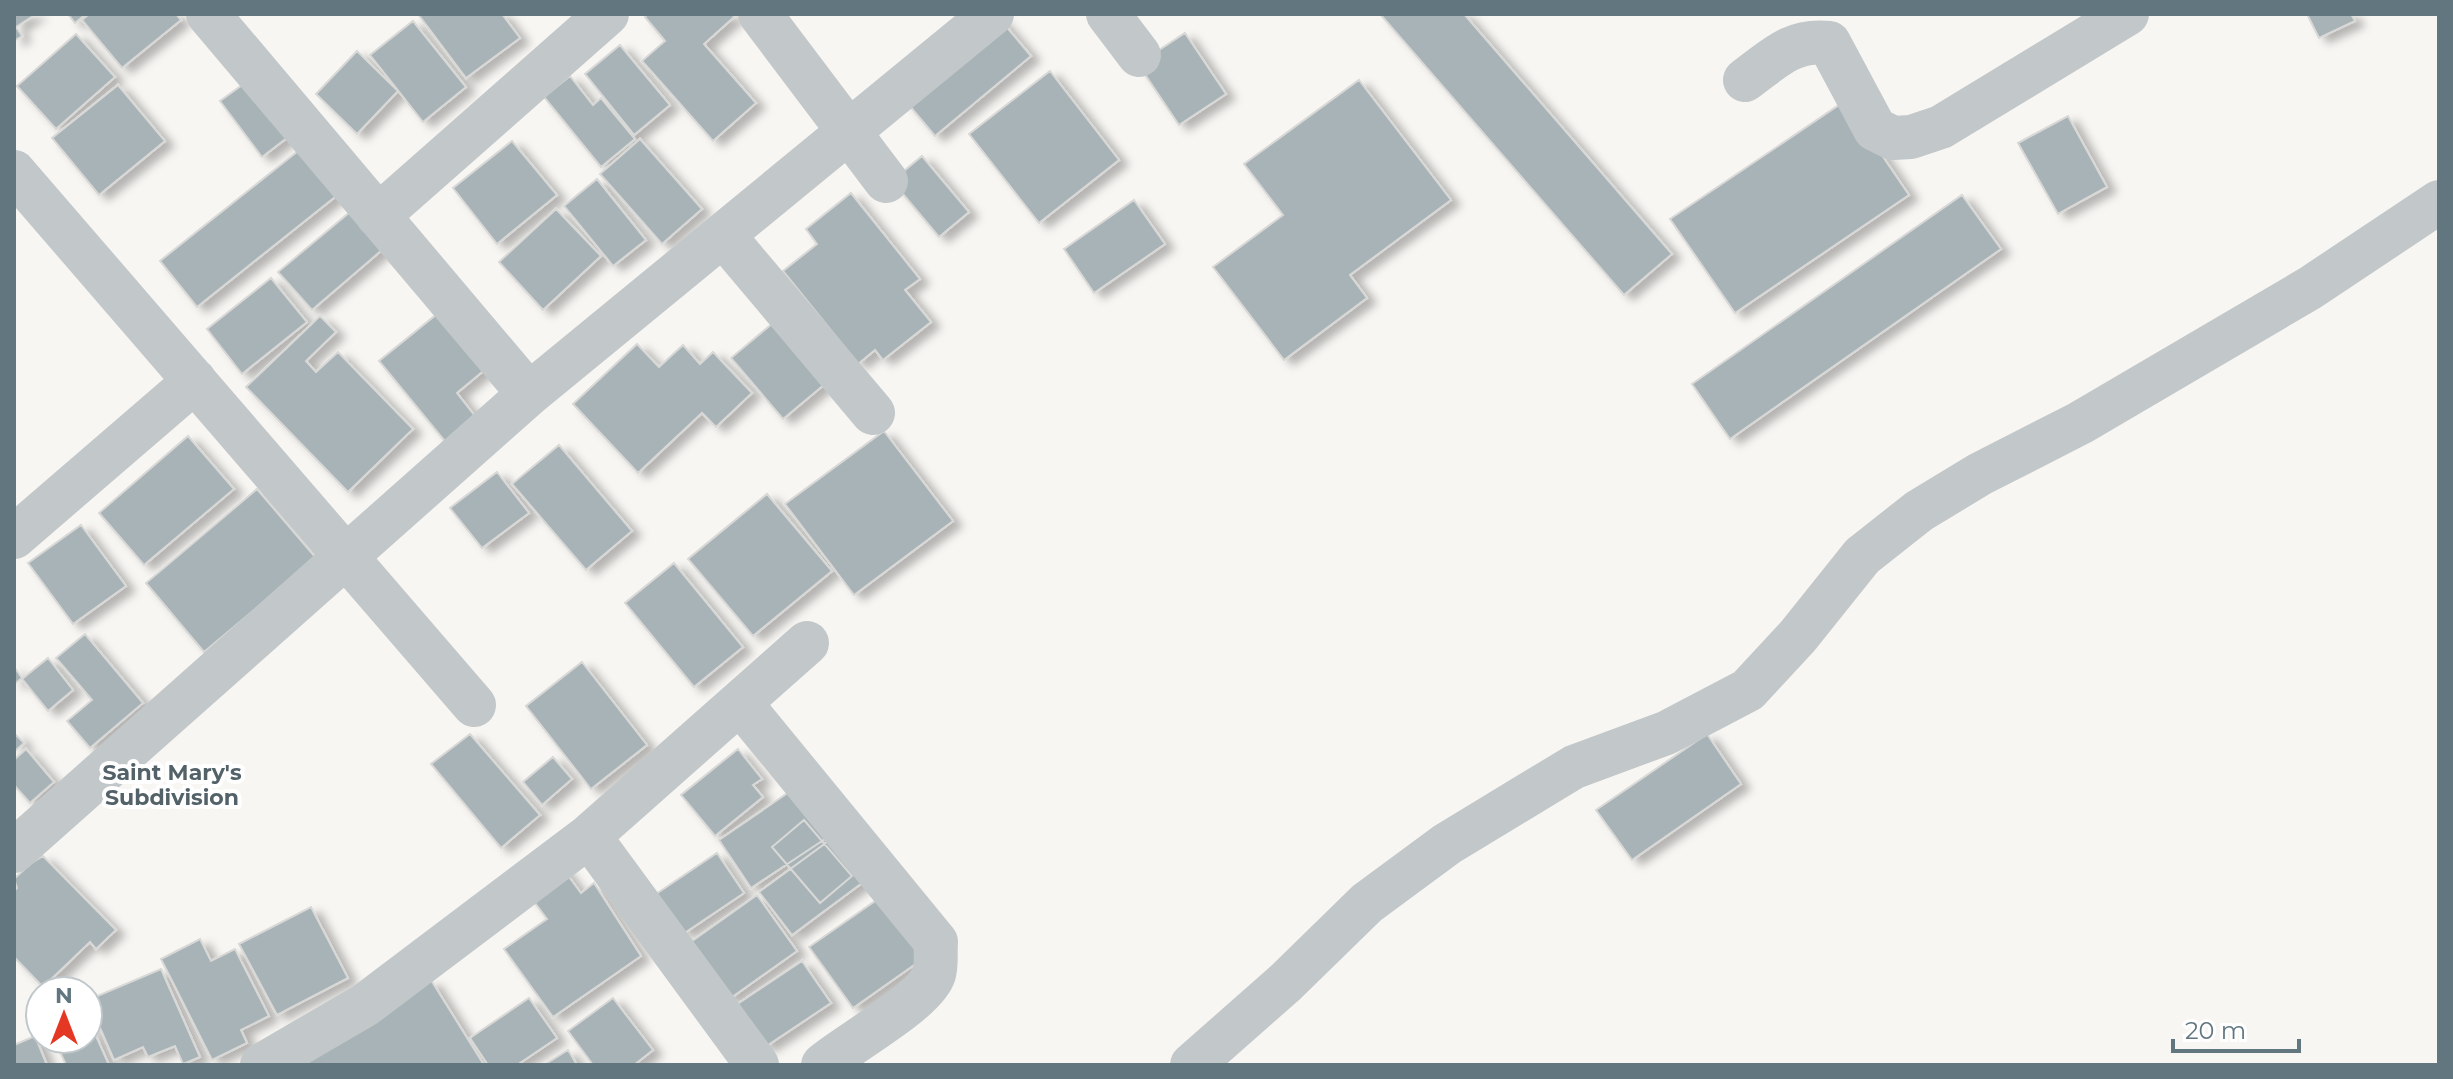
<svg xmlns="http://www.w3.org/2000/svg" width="2453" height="1079" font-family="Montserrat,sans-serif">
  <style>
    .building { fill: #a8b3b7; stroke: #d8d8d6; stroke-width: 2; filter: url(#shadow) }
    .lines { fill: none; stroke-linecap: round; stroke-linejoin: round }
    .minor { stroke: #c2c7c9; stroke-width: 44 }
    .labels { text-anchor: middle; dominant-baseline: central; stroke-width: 8; stroke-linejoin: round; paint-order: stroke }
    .neighbourhood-label { font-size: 22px; font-weight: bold; fill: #536269; stroke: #fff }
  </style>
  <defs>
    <filter id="shadow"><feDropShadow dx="9" dy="5" stdDeviation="4" flood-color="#0004"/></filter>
  </defs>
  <rect width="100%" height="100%" fill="#f7f6f3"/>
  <path class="building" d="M 14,14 L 36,14 L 16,27 L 22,36 L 14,41 Z
    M 68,14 L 86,14 L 75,23 Z
    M 89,14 L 176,14 L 181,20 L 122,68 L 82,20 Z
    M 418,14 L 502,14 L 520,38 L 466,78 Z
    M 648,14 L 732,14 L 734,17 L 704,44 L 756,103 L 713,141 L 642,61 L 665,41 L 645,17 Z
    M 1380,14 L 1464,14 L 1672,254 L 1624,295 Z
    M 2307,14 L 2351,14 L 2355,21 L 2319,38 Z
    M 999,18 L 1031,56 L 935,136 L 903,98 Z
    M 413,21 L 466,87 L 423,122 L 370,55 Z
    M 1185,33 L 1226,94 L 1179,125 L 1138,64 Z
    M 76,34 L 115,77 L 56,129 L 17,86 Z
    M 620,45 L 670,105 L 634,135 L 585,74 Z
    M 357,51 L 398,91 L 357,134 L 316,94 Z
    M 1050,71 L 1119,160 L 1039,223 L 969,134 Z
    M 570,76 L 593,105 L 601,98 L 635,139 L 601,167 L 544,97 Z
    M 249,80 L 292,134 L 262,157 L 220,101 Z
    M 1359,80 L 1451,200 L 1350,275 L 1367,298 L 1284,360 L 1213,267 L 1283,215 L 1244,164 Z
    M 118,85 L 165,141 L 99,195 L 52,138 Z
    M 1845,101 L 1909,195 L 1735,313 L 1670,219 Z
    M 2068,116 L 2107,187 L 2058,214 L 2018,143 Z
    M 640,139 L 702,209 L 662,244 L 600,174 Z
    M 512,141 L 557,195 L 497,244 L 453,188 Z
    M 303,147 L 340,193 L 197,307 L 160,261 Z
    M 922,156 L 969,212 L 939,237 L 892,181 Z
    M 597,179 L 646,240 L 613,266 L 564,206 Z
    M 851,193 L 920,279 L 905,290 L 931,322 L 883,360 L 875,350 L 858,364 L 783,271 L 817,244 L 806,229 Z
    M 1962,195 L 2001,249 L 1730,439 L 1692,384 Z
    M 1134,200 L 1165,244 L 1094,293 L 1064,249 Z
    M 356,207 L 389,244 L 312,310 L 278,272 Z
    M 556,209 L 601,256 L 543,310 L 499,262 Z
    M 271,278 L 307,322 L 242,374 L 207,329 Z
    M 442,310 L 488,367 L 457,393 L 478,420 L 448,445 L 379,361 Z
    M 320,316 L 336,332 L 306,361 L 316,372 L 338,352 L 413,429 L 348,492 L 246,387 Z
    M 773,323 L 825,384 L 783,419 L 731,358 Z
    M 637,344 L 659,367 L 683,345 L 700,364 L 713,352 L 752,393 L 716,427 L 702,413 L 638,473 L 573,404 Z
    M 884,431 L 953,521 L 854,595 L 785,504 Z
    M 188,436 L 234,489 L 144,565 L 99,513 Z
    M 559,445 L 632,531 L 586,570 L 512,484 Z
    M 497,472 L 529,513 L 482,548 L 450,508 Z
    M 257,489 L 316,558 L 204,652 L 146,583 Z
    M 767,494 L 832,571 L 753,636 L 688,559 Z
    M 81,525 L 126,586 L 73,624 L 28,563 Z
    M 674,563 L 743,647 L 694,687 L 625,603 Z
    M 85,634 L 143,703 L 90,748 L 67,721 L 92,700 L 56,658 Z
    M 48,658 L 73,690 L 48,711 L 22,679 Z
    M 582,662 L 647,745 L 591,789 L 526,706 Z
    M 14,667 L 22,678 L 14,684 Z
    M 14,733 L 24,743 L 14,752 Z
    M 470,734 L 540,815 L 501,848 L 431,764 Z
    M 1707,734 L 1741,784 L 1632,860 L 1596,810 Z
    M 26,749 L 54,782 L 30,803 L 14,785 L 14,760 Z
    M 738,749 L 762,779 L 753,785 L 763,797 L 715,836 L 681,795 Z
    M 553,757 L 572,779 L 542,805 L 523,782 Z
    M 792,790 L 825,839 L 751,888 L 719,840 Z
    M 804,820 L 852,876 L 820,903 L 772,847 Z
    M 834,837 L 866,880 L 792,935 L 759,892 Z
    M 717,853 L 744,893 L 683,934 L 656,894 Z
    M 43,856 L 116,930 L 96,949 L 90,942 L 43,987 L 14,957 L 14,891 L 17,888 L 14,879 L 30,864 Z
    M 561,866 L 581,893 L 594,883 L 641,956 L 553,1017 L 504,949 L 547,919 L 526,891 Z
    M 757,895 L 797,951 L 728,1000 L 688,944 Z
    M 881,897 L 924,958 L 853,1008 L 809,947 Z
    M 311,907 L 348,978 L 277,1015 L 239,944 Z
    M 200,939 L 211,961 L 235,949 L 269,1016 L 241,1030 L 247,1043 L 212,1060 L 161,959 Z
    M 802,961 L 831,1003 L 765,1047 L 736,1005 Z
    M 161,969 L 200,1057 L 183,1064 L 175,1046 L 148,1057 L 143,1047 L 114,1060 L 88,1000 Z
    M 431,980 L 484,1065 L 292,1065 Z
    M 529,998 L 557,1038 L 517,1065 L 488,1065 L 470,1038 Z
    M 613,998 L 653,1050 L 634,1065 L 593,1065 L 568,1031 Z
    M 88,1018 L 109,1065 L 66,1065 L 54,1039 L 88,1039 Z
    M 35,1036 L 47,1065 L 14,1065 L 14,1045 Z
    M 568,1050 L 577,1065 L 544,1065 Z"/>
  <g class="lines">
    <path class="minor" d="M 208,14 L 529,394
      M 760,14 L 886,181
      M 1108,14 L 1139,55
      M 1745,80 C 1774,59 1791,39 1829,43 L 1875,129 L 1893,138 L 1911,137 L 1941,127 L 2127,14
      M 14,172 L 474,705
      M 378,216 L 607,14
      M 723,235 L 873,413
      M 14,537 L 195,381
      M 741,704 L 936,942 C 935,952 937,965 934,974 C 925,1002 849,1043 823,1065
      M 589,836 L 757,1065
      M 14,851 L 529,394 L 992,14
      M 262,1065 L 365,1005 L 589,836 L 807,643
      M 1192,1065 L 1285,983 L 1367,903 L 1447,844 L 1574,767 L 1666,733 L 1748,690 L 1798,636 L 1862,556 L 1919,511 L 1980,474 L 2080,423 L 2310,288 L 2439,202"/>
  </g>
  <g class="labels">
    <g class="neighbourhood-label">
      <text x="172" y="772">Saint Mary's<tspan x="172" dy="25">Subdivision</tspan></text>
    </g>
  </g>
  <rect width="2453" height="1079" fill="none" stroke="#61767f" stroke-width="32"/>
  <g transform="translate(64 1015)"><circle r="38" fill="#ffffff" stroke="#c0c8cc" stroke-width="2"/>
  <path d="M0-6L14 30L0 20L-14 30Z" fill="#e53824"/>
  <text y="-12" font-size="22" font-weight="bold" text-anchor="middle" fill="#61767f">N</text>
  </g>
  <path d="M2173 1039v12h126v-12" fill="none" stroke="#61767f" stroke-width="4"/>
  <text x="2185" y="1039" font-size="24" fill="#61767f" stroke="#ffffff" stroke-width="6" paint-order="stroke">20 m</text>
</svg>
